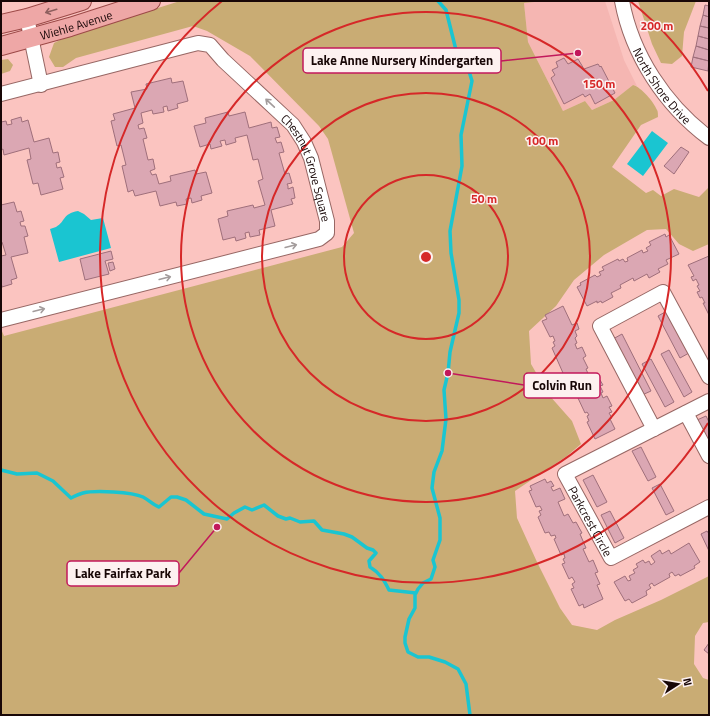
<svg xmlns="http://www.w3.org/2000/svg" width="710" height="716" font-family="'Titillium Web',sans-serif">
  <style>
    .built { fill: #f5b6b2 }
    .green { fill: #c9ac74 }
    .water { fill: #1ac5d1 }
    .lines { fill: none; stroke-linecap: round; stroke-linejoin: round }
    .stream { stroke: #1ac5d1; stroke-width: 3.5 }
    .building { fill: #dba7b3; stroke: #9f6f7b }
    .minor-casing { stroke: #976764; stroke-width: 16 }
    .major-casing { stroke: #9c4947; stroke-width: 20 }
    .minor { stroke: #fff; stroke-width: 14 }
    .major { stroke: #eea7a6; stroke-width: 18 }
    .oneway { stroke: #8e5f5e }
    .oneway2 { stroke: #a39c9c }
    .ring { fill: none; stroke: #d62828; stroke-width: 2 }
    .labels { text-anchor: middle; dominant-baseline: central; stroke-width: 3; stroke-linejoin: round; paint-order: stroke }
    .street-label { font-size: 12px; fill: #180707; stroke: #fdf1f0 }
    .centre { fill: #d62828; stroke: #fdf1f0; stroke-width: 2 }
    .ring-label { font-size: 12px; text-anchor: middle; font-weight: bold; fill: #d62828; stroke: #fdf1f0; stroke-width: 3; stroke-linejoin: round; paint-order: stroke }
    .leader { fill: none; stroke: #c2185b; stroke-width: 1.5 }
    .callout-dot { fill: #c2185b; stroke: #fdf1f0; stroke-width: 1.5 }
    .callout { fill: #fdf1f0; stroke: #c2185b; stroke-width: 1.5 }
    .callout-label { font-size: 13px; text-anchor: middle; font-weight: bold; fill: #180707 }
  </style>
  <rect width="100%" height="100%" fill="#fbc4c0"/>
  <path class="built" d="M 544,1 L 605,1 L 624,60 L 637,86 L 633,85 L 614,100 L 592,110 L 585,101 L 563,111 L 528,42 L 524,3 Z"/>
  <path class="green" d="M 180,1 L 544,1 L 524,3 L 528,42 L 563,111 L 585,101 L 592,110 L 614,100 L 633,85 C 641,87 654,102 657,110 C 658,111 658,115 658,117 L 641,125 L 612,167 L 646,193 L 653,190 L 661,196 L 674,189 L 699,197 L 709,187 L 709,244 L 693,251 L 679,244 L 666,229 L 647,230 L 604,255 L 574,280 L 556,306 L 529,331 L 531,364 L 549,395 L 572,421 L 581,444 L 567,456 L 515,491 L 517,518 L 537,562 L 560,608 L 572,625 L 597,630 L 615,620 L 661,600 L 709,576 L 709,622 L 703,623 L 695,636 L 694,664 L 703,678 L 709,680 L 709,715 L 1,715 L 1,329 L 4,336 L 342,247 L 354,233 L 328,139 L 319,126 L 250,56 L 207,31 L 193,26 L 76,58 L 63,67 L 55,67 L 49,57 L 54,43 L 66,37 Z
    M 638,1 L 696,1 L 684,32 L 682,56 L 672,64 L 661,63 L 652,44 Z
    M 8,59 L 13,65 L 10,71 L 1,74 L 1,60 Z"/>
  <path class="water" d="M 652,131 L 668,143 L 643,176 L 627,164 Z
    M 78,211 L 84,214 L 91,220 L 103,218 L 111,248 L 59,262 L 50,229 C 52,228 54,228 56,227 C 66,221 62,214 78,211 Z"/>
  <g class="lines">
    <path class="stream" d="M 438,1 L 446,10 L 456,50 L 469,71 L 472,81 L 461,135 L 462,166 L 450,231 L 451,253 L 459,300 L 459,313 L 450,352 L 448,373 L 444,390 L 446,419 L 442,451 L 434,472 L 432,488 L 440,518 L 440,540 L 433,560 L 435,567 L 431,579 L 423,583 L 418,589 L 415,595 L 415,608 L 409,619 L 405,637 L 405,643 L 408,652 L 418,657 L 429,657 L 445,662 L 458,669 L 466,684 L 470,715
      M 1,470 L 17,474 L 37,473 L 53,481 L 71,498 C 75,496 79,494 83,493 C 95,490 132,492 143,497 C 149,500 153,505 159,507 L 171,497 L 177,497 L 186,500 L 204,514 L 227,519 L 234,513 L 245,507 L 252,510 L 264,505 L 278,516 L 286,519 L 290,518 L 300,522 L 314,521 L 322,530 L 344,534 L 352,537 L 367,548 L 373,550 L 376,553 L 369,561 L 370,567 C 380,573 384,580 389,590 L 416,593"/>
  </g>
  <path class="building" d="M 705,5 L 709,6 L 709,17 L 703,15 Z
    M 703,15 L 709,17 L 709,28 L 700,26 Z
    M 700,26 L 709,28 L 709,39 L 698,36 Z
    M 698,36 L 709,39 L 709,50 L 696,46 Z
    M 696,46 L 709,50 L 709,61 L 693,57 Z
    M 693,57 L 709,61 L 708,71 L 691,67 Z
    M 564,58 L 568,64 L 578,59 L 584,69 L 598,64 L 600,67 L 601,66 L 615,93 L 595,104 L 590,94 L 585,97 L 583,94 L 564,104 L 551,78 L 555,75 L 552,70 L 558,67 L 556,62 Z
    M 171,78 L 172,83 L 183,81 L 188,101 L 177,104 L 178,108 L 168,111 L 167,106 L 163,107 L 164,112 L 153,114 L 152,110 L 141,113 L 143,123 L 138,125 L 139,129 L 144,128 L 147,138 L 143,139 L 148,160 L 153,159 L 155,169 L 150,171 L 152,175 L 156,174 L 159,184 L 171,181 L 170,176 L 195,170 L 196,174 L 206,172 L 212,193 L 201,196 L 202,200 L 192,203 L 191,198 L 186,199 L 187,204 L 177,206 L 176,202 L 160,206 L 156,191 L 135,196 L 133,190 L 128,192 L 122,166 L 126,165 L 121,145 L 117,146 L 111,121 L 115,120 L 113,114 L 135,108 L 131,92 L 147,89 L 146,84 Z
    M 228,112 L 229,116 L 245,112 L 249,128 L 271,122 L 272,128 L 277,127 L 280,137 L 275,138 L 277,143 L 281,142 L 284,152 L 279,153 L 285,174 L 289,173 L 292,183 L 287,184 L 288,186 L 288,189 L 293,187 L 295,198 L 291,199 L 293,204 L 271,210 L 275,226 L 259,230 L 260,235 L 250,237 L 249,232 L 245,233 L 246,238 L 236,241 L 235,237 L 223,240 L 218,219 L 228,216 L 227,211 L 253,205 L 254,208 L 265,205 L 258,181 L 263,179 L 258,159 L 253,160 L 247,135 L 235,138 L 236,142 L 226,145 L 225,140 L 220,141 L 222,146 L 211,149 L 210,144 L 200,147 L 194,126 L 206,123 L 205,118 Z
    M 21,117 L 22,122 L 28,120 L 34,142 L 49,138 L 53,153 L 58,152 L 60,162 L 56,163 L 57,168 L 61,167 L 64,177 L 60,178 L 63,189 L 41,195 L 38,183 L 33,184 L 27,160 L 31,159 L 29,148 L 4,155 L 3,149 L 1,150 L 1,122 L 6,121 L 7,125 L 12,124 L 11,120 Z
    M 681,147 L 689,152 L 674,174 L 664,166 Z
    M 14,202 L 17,212 L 21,211 L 24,221 L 20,222 L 21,226 L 25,226 L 28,236 L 24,237 L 28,253 L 11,257 L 17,278 L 11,280 L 12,284 L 2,287 L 1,282 L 1,256 L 6,255 L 2,242 L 1,242 L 1,205 Z
    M 665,234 L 666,237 L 669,235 L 679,254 L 666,260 L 668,264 L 658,269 L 660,272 L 649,278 L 647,274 L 634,281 L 633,278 L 620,285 L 621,288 L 611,293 L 613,297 L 602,303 L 601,301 L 597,303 L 597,301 L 587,306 L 577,287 L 581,285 L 580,283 L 595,275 L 597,277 L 601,275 L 599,272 L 604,270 L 602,267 L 618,259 L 619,261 L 623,259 L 625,262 L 628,261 L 627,258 L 642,250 L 643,253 L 648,251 L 646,248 L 651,245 L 649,242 Z
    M 111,251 L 113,259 L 105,261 L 109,274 L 85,280 L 80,259 Z
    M 709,256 L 709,315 L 703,303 L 705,303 L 702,297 L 700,298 L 697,292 L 700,291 L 697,286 L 699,285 L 696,279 L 693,281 L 691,277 L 694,276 L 688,265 Z
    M 113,262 L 115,269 L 110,271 L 108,263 Z
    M 563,306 L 572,325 L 577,323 L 579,329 L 575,331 L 577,336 L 575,338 L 577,343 L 575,344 L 577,349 L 582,347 L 586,356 L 583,358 L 588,368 L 586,369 L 590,378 L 594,376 L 597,382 L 600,380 L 603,385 L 600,386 L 603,392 L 601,393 L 603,398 L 607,396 L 612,406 L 609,407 L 612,412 L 609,413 L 612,418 L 610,419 L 615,429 L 595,439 L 587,422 L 589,421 L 587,416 L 589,415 L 587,412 L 585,413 L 577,396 L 579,396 L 577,391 L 574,393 L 572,388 L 568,390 L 560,374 L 563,373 L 552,348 L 555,346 L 553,342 L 555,341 L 553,336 L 550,337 L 542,321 L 547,319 L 545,315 Z
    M 667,311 L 689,353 L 680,358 L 658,316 Z
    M 622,334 L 651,391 L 642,395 L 613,339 Z
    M 669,350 L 692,392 L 684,397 L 661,354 Z
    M 651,359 L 674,402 L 665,407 L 642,364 Z
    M 706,416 L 709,422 L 709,443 L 697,420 Z
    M 641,447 L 656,477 L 648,481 L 632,451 Z
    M 593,475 L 607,502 L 597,507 L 583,480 Z
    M 545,479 L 547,483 L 551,481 L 554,486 L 551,487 L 553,491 L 560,488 L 565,499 L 558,502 L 564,516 L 568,514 L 573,523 L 576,522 L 582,533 L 580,534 L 586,548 L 583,549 L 589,562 L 593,560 L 598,572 L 595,573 L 600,584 L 597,585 L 603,599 L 584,608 L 583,604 L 579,606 L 571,589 L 574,588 L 572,584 L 575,582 L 572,577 L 569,579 L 562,564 L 565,563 L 563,559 L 565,558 L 564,554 L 561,555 L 554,539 L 556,538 L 555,535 L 551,536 L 549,532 L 545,533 L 538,517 L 541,515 L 539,511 L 542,510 L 540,506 L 536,507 L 529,491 L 532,490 L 530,486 Z
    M 660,484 L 674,511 L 666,515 L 652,488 Z
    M 610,511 L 624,538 L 615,543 L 601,515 Z
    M 707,531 L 709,534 L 709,551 L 701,534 Z
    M 689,543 L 700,562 L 694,566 L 695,568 L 680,576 L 679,574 L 675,576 L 672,572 L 669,574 L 670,577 L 654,586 L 652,583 L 649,585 L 651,588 L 646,591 L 647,595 L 632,603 L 629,599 L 625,601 L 614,582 L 625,576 L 628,581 L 631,580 L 629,576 L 635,573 L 633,570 L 638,567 L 636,564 L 643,560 L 645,563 L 649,561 L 651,565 L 655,562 L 651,556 L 660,550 L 662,554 L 669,550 L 671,554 Z
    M 709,643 L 709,654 L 704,650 Z"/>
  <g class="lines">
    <g class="minor-casing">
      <g id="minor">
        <path id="s1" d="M 622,1 C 632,55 665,105 709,138"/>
        <path d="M 27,18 L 41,85"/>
        <path id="s2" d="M 1,94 L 186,46 L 198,43 L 210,45 L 223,60 L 293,125 L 304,142 L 311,158 L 327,221 L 327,233 L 319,239 L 1,320"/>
        <path id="s3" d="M 709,401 L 565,474 L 611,558 L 709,507"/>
        <path d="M 686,413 L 709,456"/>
        <path d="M 654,429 L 600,326 L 663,292 L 709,377"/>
      </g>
    </g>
    <g class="major-casing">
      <g id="major">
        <path d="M 1,24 L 27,18 L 82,1"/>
        <path id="s4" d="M 1,46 L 70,27 L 151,1"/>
      </g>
    </g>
    <use href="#minor" class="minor"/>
    <use href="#major" class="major"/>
  </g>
  <defs><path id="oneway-shaft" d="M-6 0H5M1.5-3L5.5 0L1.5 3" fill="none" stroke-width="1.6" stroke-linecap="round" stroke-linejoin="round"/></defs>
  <use class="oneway" href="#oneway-shaft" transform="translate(51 11) rotate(163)"/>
  <g class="oneway2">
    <use href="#oneway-shaft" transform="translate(270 103) rotate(-137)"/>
    <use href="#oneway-shaft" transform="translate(291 246) rotate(-14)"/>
    <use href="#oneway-shaft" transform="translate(165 278) rotate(-14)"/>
    <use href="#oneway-shaft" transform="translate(39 310) rotate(-14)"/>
  </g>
  <g class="ring">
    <circle cx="426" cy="257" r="82"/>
    <circle cx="426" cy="257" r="164"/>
    <circle cx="426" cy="257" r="245"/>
    <path d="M708 423A327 327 0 1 1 222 1M630 1A327 327 0 0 1 708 91"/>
  </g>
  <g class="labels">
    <g class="street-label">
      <text stroke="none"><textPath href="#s4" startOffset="78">Wiehle Avenue</textPath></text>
      <text stroke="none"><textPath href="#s1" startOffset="95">North Shore Drive</textPath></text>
      <text stroke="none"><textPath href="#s2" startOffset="376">Chestnut Grove Square</textPath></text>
      <text stroke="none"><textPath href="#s3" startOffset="215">Parkcrest Circle</textPath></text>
    </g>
  </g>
  <circle cx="426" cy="257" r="6" class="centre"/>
  <g class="ring-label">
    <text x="657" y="30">200 m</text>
    <text x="599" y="88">150 m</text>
    <text x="542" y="145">100 m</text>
    <text x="484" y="203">50 m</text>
  </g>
  <path class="leader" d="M578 53L501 61M448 373L524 385M217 527L179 573"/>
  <g class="callout-dot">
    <circle cx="578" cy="53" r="4"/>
    <circle cx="448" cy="373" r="4"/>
    <circle cx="217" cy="527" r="4"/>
  </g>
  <g class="callout">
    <rect x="303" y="48" width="198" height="25" rx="4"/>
    <rect x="524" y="373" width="76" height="25" rx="4"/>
    <rect x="67" y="561" width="112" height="25" rx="4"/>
  </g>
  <g class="callout-label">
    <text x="402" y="65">Lake Anne Nursery Kindergarten</text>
    <text x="562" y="390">Colvin Run</text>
    <text x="123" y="578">Lake Fairfax Park</text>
  </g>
  <rect width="710" height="716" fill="none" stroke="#180707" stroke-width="4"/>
  <g transform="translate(678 684) rotate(78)" stroke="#fdf1f0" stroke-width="3" paint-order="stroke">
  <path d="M0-3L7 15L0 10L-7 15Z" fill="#180707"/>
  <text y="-6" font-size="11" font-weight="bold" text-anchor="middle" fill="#180707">N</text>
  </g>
</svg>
